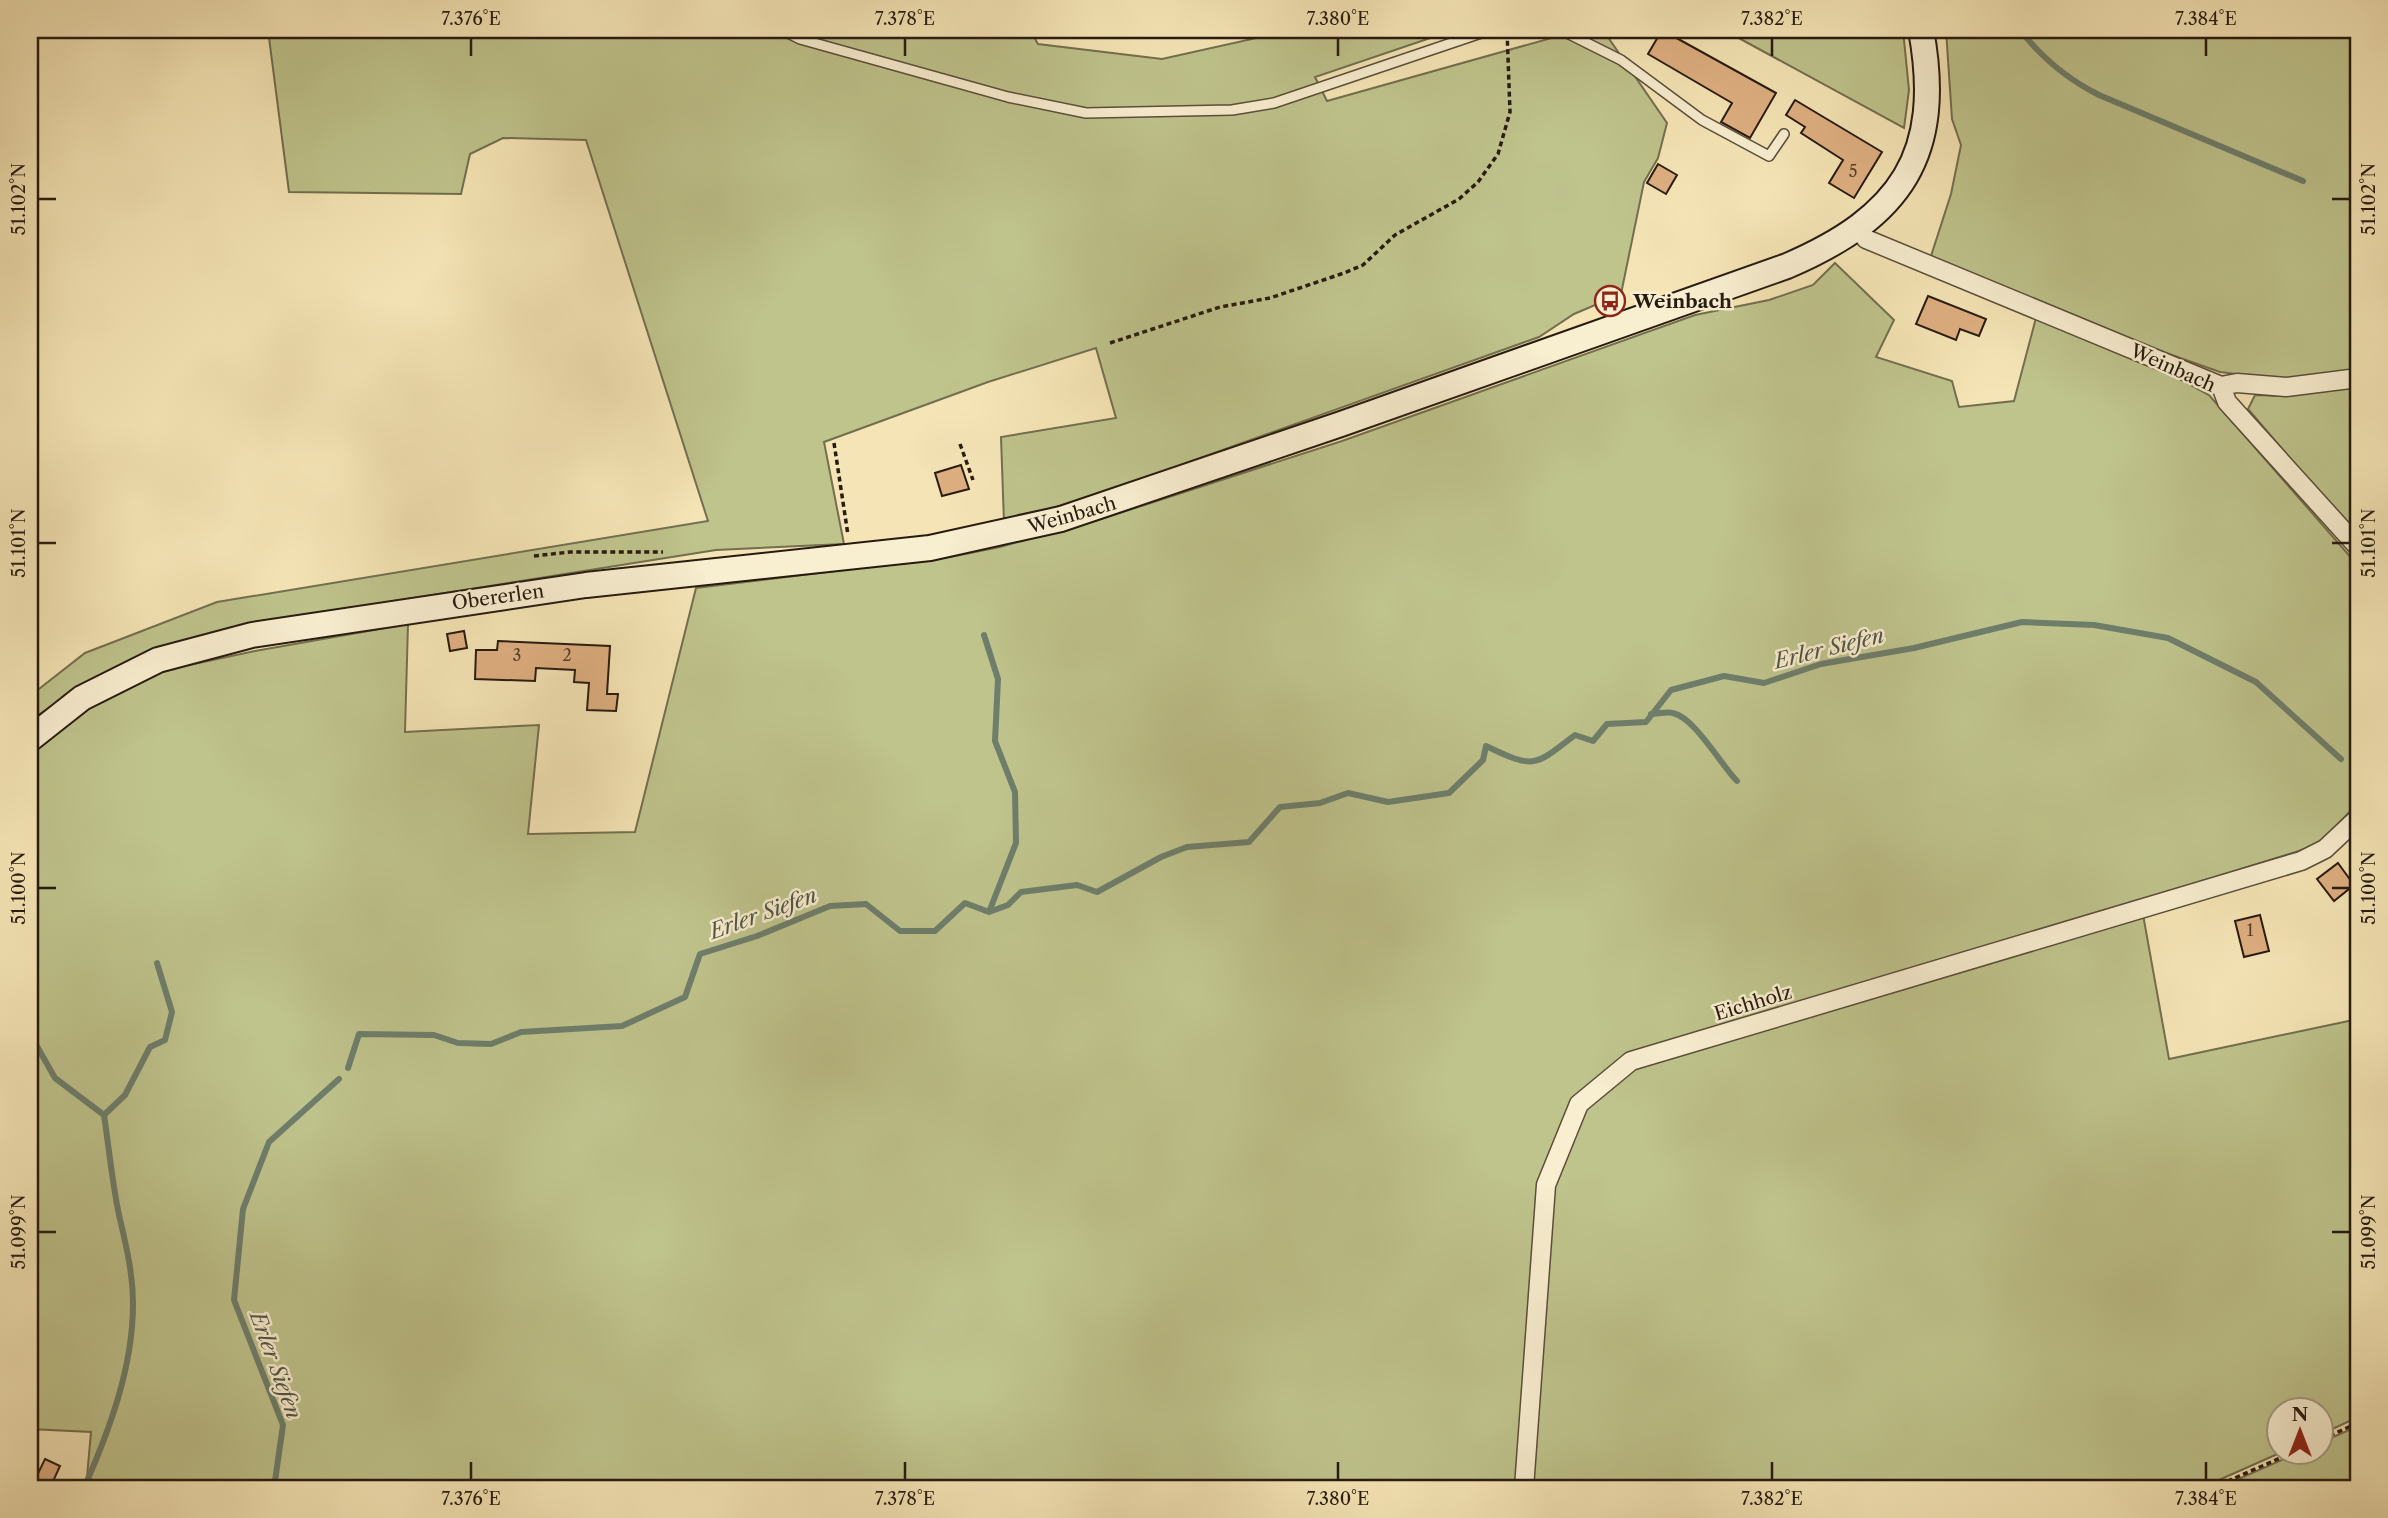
<svg xmlns="http://www.w3.org/2000/svg" width="2388" height="1518" font-family="'Libre Caslon Text',serif">
  <style>
    .green { fill: #bfc38c; stroke: #736f4e; stroke-width: 2 }
    .lines { fill: none; stroke-linecap: round; stroke-linejoin: round }
    .stream { stroke: #6e7e6b; stroke-width: 6 }
    .building { fill: #deaf81; stroke: #271b10; stroke-width: 2 }
    .lane-casing { stroke: #5a4e3a; stroke-width: 12 }
    .street-casing { stroke: #5a4e3a; stroke-width: 21 }
    .secondary-casing { stroke: #271b10; stroke-width: 28 }
    .path { stroke: #271b10; stroke-width: 3.5; stroke-dasharray: 5 3.5; stroke-linecap: butt }
    .lane { stroke: #f8eed0; stroke-width: 9 }
    .street { stroke: #f8eed0; stroke-width: 18 }
    .secondary { stroke: #f8eed0; stroke-width: 24 }
    .ticks { fill: none; stroke: #271b10; stroke-width: 2.5 }
    .labels { text-anchor: middle; dominant-baseline: central; stroke-width: 5; stroke-linejoin: round; paint-order: stroke }
    .number-label { font-size: 16px; fill: #55402c }
    .poi-label { font-size: 19px; font-weight: bold; fill: #271b10; stroke: #f8eed0; text-anchor: start }
    .street-label { font-size: 19px; fill: #271b10; stroke: #f8eed0 }
    .water-label { font-size: 21px; font-style: italic; fill: #505545; stroke: #f8eed0 }
    .neatline { fill: none; stroke: #271b10; stroke-width: 2.5 }
    .ticks-label { font-size: 18px; text-anchor: middle; fill: #271b10 }
  </style>
  <rect width="100%" height="100%" fill="#f5e5b6"/>
  <filter id="stains"><feTurbulence type="fractalNoise" baseFrequency=".00286" numOctaves="4"/><feColorMatrix values="0 0 0 0 .2 0 0 0 0 .09 0 0 0 0 .02 0 0 0 .5 -.17"/></filter>
  <radialGradient id="worn" r=".72"><stop offset=".6" stop-color="#630" stop-opacity="0"/><stop offset="1" stop-color="#630" stop-opacity=".3"/></radialGradient>
  <path class="green" d="M 268,30 L 1030,30 L 1038,44 L 1162,59 L 1292,30 L 1454,30 L 1315,77 L 1327,101 L 1580,30 L 1603,30 L 1667,123 L 1658,158 L 1644,182 L 1621,294 L 1574,314 L 1539,337 L 1102,493 L 1004,523 L 1001,437 L 1116,418 L 1096,348 L 988,382 L 824,442 L 844,544 L 716,550 L 249,624 L 81,688 L 30,720 L 30,696 L 85,653 L 217,602 L 708,521 L 586,140 L 503,138 L 470,154 L 461,194 L 289,192 Z
    M 1724,30 L 1903,30 L 1909,90 L 1904,128 Z
    M 1946,30 L 2358,30 L 2358,372 L 2284,380 L 2220,372 L 2044,310 L 1931,256 L 1951,194 L 1961,145 L 1952,119 Z
    M 1835,263 L 1894,320 L 1876,357 L 1952,381 L 1959,407 L 2014,401 L 2037,314 L 2131,352 L 2209,395 L 2354,561 L 2358,571 L 2358,803 L 2318,845 L 1629,1059 L 1555,1145 L 1521,1488 L 86,1488 L 91,1432 L 30,1429 L 30,747 L 80,708 L 156,672 L 255,651 L 408,624 L 405,732 L 539,725 L 528,834 L 635,832 L 696,588 L 950,557 L 1000,547 L 1095,521 L 1342,441 L 1695,315 L 1769,300 L 1813,285 Z
    M 2358,383 L 2358,538 L 2248,409 L 2255,395 L 2283,396 Z
    M 2142,909 L 2169,1059 L 2358,1019 L 2358,1417 L 2322,1434 L 2322,1410 L 2280,1410 L 2280,1452 L 2282,1452 L 2201,1488 L 1527,1488 L 1550,1185 L 1583,1108 L 1633,1065 Z
    M 2358,1426 L 2358,1488 L 2218,1488 L 2300,1452 L 2322,1452 L 2322,1442 Z"/>
  <g class="lines">
    <path class="stream" d="M 2020,30 C 2042,58 2067,79 2099,95 L 2303,181
      M 984,635 L 998,679 L 995,741 L 1015,792 L 1016,843 L 989,912
      M 1651,714 C 1657,714 1667,711 1673,713 C 1695,718 1721,765 1737,781
      M 30,1034 L 55,1078 L 104,1115
      M 348,1068 L 359,1034 L 434,1035 L 458,1043 L 491,1044 L 521,1032 L 622,1026 L 685,997 L 700,954 L 757,936 L 830,906 L 866,904 L 900,931 L 935,931 L 965,903 L 989,912 L 1008,905 L 1021,892 L 1077,885 L 1097,892 L 1161,857 L 1187,847 L 1249,842 L 1280,807 L 1320,803 L 1348,793 L 1388,802 L 1449,793 L 1483,760 L 1486,746 C 1534,769 1534,767 1575,735 L 1593,741 L 1607,724 L 1646,722 L 1671,690 L 1724,676 L 1764,683 L 1821,664 L 1914,648 L 2022,622 L 2094,625 L 2168,638 L 2256,682 L 2341,759
      M 84,1488 C 109,1431 133,1368 133,1304 C 133,1273 126,1245 119,1215 C 112,1182 109,1148 104,1115 L 125,1095 L 150,1047 L 165,1040 L 172,1012 L 157,963
      M 274,1488 L 283,1425 L 234,1300 L 243,1209 L 269,1142 L 339,1079"/>
  </g>
  <path class="building" d="M 1662,30 L 1776,93 L 1750,138 L 1721,122 L 1732,103 L 1648,54 Z
    M 1795,100 L 1882,152 L 1854,198 L 1829,183 L 1843,160 L 1801,133 L 1805,127 L 1786,115 Z
    M 1658,164 L 1677,175 L 1666,194 L 1647,183 Z
    M 1928,296 L 1986,319 L 1979,336 L 1960,329 L 1956,340 L 1916,324 Z
    M 961,465 L 969,489 L 942,496 L 935,473 Z
    M 464,631 L 467,648 L 450,651 L 447,634 Z
    M 498,641 L 610,646 L 607,694 L 618,694 L 616,711 L 587,710 L 589,683 L 574,682 L 575,670 L 536,668 L 535,681 L 475,679 L 476,650 L 497,650 Z
    M 2338,863 L 2354,885 L 2334,901 L 2317,879 Z
    M 2260,915 L 2269,951 L 2244,957 L 2235,921 Z
    M 45,1459 L 60,1466 L 50,1488 L 31,1488 Z"/>
  <g class="lines">
    <g class="lane-casing">
      <path id="lane" d="M 782,30 L 800,39 L 1008,97 L 1086,113 L 1232,110 L 1274,103 L 1490,30
        M 1561,30 L 1621,60 L 1702,120 L 1769,156 L 1784,134"/>
    </g>
    <g class="street-casing">
      <path id="street" d="M 1858,228 L 1866,239 L 2221,386 L 2227,402 L 2358,547
        M 2221,386 L 2237,383 L 2286,387 L 2358,378
        M 1524,1488 L 1546,1185 L 1579,1104 L 1631,1061 L 2301,861 L 2325,849 L 2358,818"/>
    </g>
    <g class="secondary-casing">
      <path id="secondary" d="M 30,739 L 82,698 L 158,660 L 252,635 L 586,585 L 930,548 L 1061,519 L 1341,424 L 1787,266 C 1901,217 1944,155 1921,30"/>
    </g>
    <path class="path" d="M 1110,343 L 1220,307 L 1270,298 L 1344,273 L 1363,265 L 1395,235 L 1459,199 L 1478,182 L 1498,154 L 1510,112 L 1507,30
      M 834,443 L 848,535
      M 960,444 L 973,480
      M 534,556 L 570,552 L 663,552
      M 2322,1439 L 2358,1423
      M 2212,1488 L 2294,1452"/>
    <use href="#lane" class="lane"/>
    <use href="#street" class="street"/>
    <use href="#secondary" class="secondary"/>
  </g>
  <path class="ticks" d="M 471,38 L 471,56M 905,38 L 905,56M 1338,38 L 1338,56M 1772,38 L 1772,56M 2206,38 L 2206,56M 38,199 L 56,199M 2332,199 L 2350,199M 38,543 L 56,543M 2332,543 L 2350,543M 38,888 L 56,888M 2332,888 L 2350,888M 38,1232 L 56,1232M 2332,1232 L 2350,1232M 471,1462 L 471,1480M 905,1462 L 905,1480M 1338,1462 L 1338,1480M 1772,1462 L 1772,1480M 2206,1462 L 2206,1480"/>
  <defs>
    <g id="bus-ring" transform="scale(1.575)"><circle r="9.5" fill="#f8eed0" stroke="#8f2418" stroke-width="1.5"/><path d="M-5-6H5V4H4V6H2V4H-2V6H-4V4H-5ZM-3.5-4V0h7V-4ZM-3.5 1.2v1.5H-2V1.2ZM2 1.2v1.5H3.5V1.2Z" fill="#8f2418"/></g>
  </defs>
  <g fill-rule="evenodd">
    <use href="#bus-ring" x="1610" y="301"/>
  </g>
  <g class="labels">
    <g class="number-label">
      <text x="1853" y="171">5</text>
      <text x="517" y="655">3</text>
      <text x="567" y="655">2</text>
      <text x="2250" y="930">1</text>
    </g>
    <g class="poi-label">
      <text x="1633" y="301">Weinbach</text>
    </g>
    <g class="street-label">
      <text transform="translate(2173 368) rotate(24)">Weinbach</text>
      <text transform="translate(1072 515) rotate(-16)">Weinbach</text>
      <text transform="translate(498 597) rotate(-8)">Obererlen</text>
      <text transform="translate(1753 1003) rotate(-17)">Eichholz</text>
    </g>
    <g class="water-label">
      <text transform="translate(1829 648) rotate(-14)">Erler Siefen</text>
      <text transform="translate(763 913) rotate(-20)">Erler Siefen</text>
      <text transform="translate(276 1365) rotate(70)">Erler Siefen</text>
    </g>
  </g>
  <rect width="2388" height="1518" fill="none" stroke="#f5e5b6" stroke-width="77"/>
  <g transform="translate(2300 1431)"><circle r="33" fill="#f8eed0" stroke="#a49a83" stroke-width="2"/>
  <path d="M0-5L12 26L0 18L-12 26Z" fill="#8f2418"/>
  <text y="-10" font-size="19" font-weight="bold" text-anchor="middle" fill="#271b10">N</text>
  </g>
  <rect x="38" y="38" width="2312" height="1442" class="neatline"/>
  <g class="ticks-label">
    <text x="471" y="25">7.376°E</text>
    <text x="905" y="25">7.378°E</text>
    <text x="1338" y="25">7.380°E</text>
    <text x="1772" y="25">7.382°E</text>
    <text x="2206" y="25">7.384°E</text>
    <text transform="translate(19 199) rotate(-90)" y="6">51.102°N</text>
    <text transform="translate(2369 199) rotate(-90)" y="6">51.102°N</text>
    <text transform="translate(19 543) rotate(-90)" y="6">51.101°N</text>
    <text transform="translate(2369 543) rotate(-90)" y="6">51.101°N</text>
    <text transform="translate(19 888) rotate(-90)" y="6">51.100°N</text>
    <text transform="translate(2369 888) rotate(-90)" y="6">51.100°N</text>
    <text transform="translate(19 1232) rotate(-90)" y="6">51.099°N</text>
    <text transform="translate(2369 1232) rotate(-90)" y="6">51.099°N</text>
    <text x="471" y="1505">7.376°E</text>
    <text x="905" y="1505">7.378°E</text>
    <text x="1338" y="1505">7.380°E</text>
    <text x="1772" y="1505">7.382°E</text>
    <text x="2206" y="1505">7.384°E</text>
  </g>
  <rect width="100%" height="100%" filter="url(#stains)"/>
  <rect width="100%" height="100%" fill="url(#worn)"/>
</svg>
